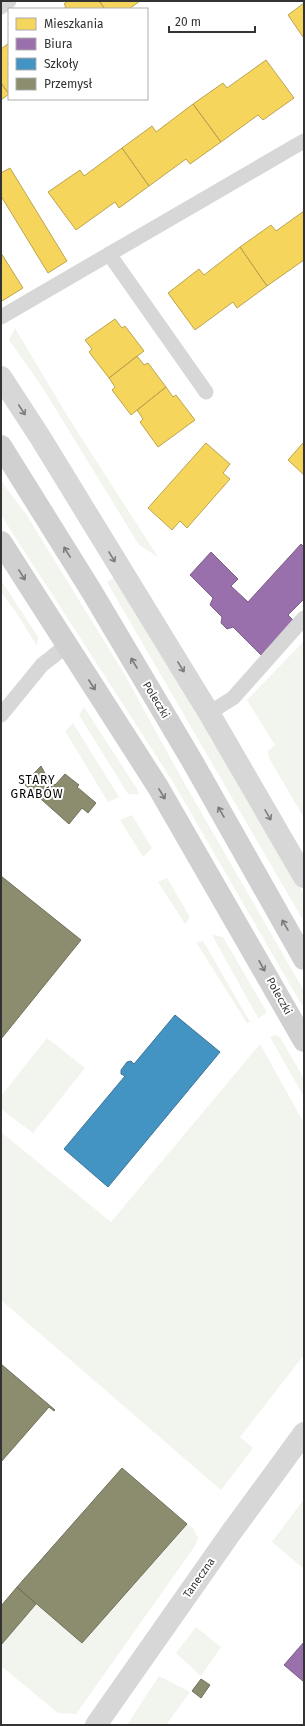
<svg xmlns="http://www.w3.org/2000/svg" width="305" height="1726" font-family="'Fira Sans',sans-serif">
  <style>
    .green { fill: #f1f5ed }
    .homes { fill: #f6d55c; stroke: #bca450 }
    .offices { fill: #9970ab; stroke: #7a5e87 }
    .schools { fill: #4393c3; stroke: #3e7698 }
    .industry { fill: #8c8c6e; stroke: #71715c }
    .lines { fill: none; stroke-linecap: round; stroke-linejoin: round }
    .lane { stroke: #d7d7d7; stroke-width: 15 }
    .street { stroke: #d7d7d7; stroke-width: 22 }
    .secondary { stroke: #d0d0d0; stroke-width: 22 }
    .oneway { stroke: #7d7d7d }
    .oneway2 { stroke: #7a7a7a }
    .labels { text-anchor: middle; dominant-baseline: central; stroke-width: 4; stroke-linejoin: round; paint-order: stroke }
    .street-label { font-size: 11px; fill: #333; stroke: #fff }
    .neighbourhood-label { font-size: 12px; letter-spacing: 1px; fill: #000; stroke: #fff }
  </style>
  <rect width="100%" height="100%" fill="#fff"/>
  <path class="green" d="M 15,328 L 68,417 L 158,557 L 139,545 L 41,385 L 9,340 Z
    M 1,481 L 26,514 L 125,675 L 182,779 L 304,991 L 304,1009 L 173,782 L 1,515 Z
    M 115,577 L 212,733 L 304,894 L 304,922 L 107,582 Z
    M 1,580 L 38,637 L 37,646 L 17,614 L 1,592 Z
    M 304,641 L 304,818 L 269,758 L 268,751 L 275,745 L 247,700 Z
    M 84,707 L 137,789 L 139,794 L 128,794 L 79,715 Z
    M 73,723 L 119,797 L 108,802 L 65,731 Z
    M 132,815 L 152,848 L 143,857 L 120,820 Z
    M 167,878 L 190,917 L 185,924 L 158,882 Z
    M 212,935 L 223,937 L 266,1011 L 265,1014 L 258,1018 Z
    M 203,941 L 250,1022 L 247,1023 L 196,942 Z
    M 275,1035 L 280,1037 L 304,1079 L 304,1097 L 270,1037 Z
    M 47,1038 L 85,1068 L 33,1133 L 1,1109 L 1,1096 Z
    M 260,1044 L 304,1123 L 304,1355 L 240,1437 L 253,1448 L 221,1490 L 1,1300 L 1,1132 L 111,1222 Z
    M 304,1499 L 304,1569 L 272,1542 Z
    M 187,1524 L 193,1528 L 198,1538 L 195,1546 L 76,1714 L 58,1713 L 1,1666 L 1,1645 L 36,1604 L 82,1643 Z
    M 196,1627 L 221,1647 L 201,1676 L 176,1653 Z
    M 159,1676 L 190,1692 L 166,1725 L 127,1725 Z"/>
  <path class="homes" d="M 68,1 L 99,1 L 105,9 L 63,9 L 66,7 L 64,4 Z
    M 99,1 L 140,1 L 129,9 L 105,9 Z
    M 304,3 L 304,36 L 303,37 L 288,15 Z
    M 9,43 L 9,94 L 1,83 L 1,49 Z
    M 266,60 L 294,98 L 263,120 L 258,115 L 221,142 L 193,104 L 223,83 L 227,88 Z
    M 1,83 L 9,94 L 1,100 Z
    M 193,104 L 221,142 L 190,164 L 186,159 L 149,186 L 122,148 L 152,126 L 156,132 Z
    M 122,148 L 149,186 L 119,208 L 115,202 L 76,230 L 48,192 L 80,170 L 84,176 Z
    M 10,168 L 67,261 L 48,273 L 1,196 L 1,173 Z
    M 304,211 L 304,260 L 267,286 L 240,247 L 271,225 L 276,231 Z
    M 240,247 L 267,286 L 237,308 L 233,302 L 195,330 L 168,293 L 199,269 L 204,275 Z
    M 1,253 L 23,288 L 2,301 L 1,299 Z
    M 115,319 L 122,328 L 125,326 L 144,351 L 109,378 L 89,352 L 92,349 L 85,340 Z
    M 137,356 L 144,365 L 148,363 L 166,387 L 131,415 L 112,390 L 115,387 L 109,378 Z
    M 166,387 L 173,397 L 176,395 L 195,420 L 158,447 L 140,422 L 143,419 L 137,410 Z
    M 206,443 L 230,464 L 223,473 L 230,479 L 187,528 L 180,521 L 172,530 L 148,508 Z
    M 303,443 L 304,444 L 304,475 L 288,460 Z"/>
  <path class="offices" d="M 301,544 L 304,547 L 304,599 L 288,615 L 293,620 L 261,655 L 233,627 L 227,629 L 221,623 L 222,617 L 210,605 L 213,598 L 190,575 L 211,552 L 238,579 L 231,586 L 248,602 Z
    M 304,1642 L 304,1682 L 284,1665 Z"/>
  <path class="schools" d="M 175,1015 L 220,1052 L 108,1187 L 64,1149 L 125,1076 L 121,1074 L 121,1070 L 127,1062 L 131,1061 L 134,1064 Z"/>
  <path class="industry" d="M 41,766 L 49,781 L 55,785 L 65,774 L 79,785 L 77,787 L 96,803 L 88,813 L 82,808 L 69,824 L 24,784 Z
    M 1,876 L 81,940 L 1,1039 Z
    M 1,1364 L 55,1410 L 54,1411 L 49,1407 L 1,1462 Z
    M 122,1468 L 187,1524 L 82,1643 L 17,1587 Z
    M 17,1587 L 36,1604 L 1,1645 L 1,1606 Z
    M 201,1679 L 210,1685 L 201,1698 L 192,1691 Z"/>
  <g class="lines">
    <path class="lane" d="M 1,7 L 9,1
      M 109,254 L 206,392
      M 1,317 L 304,141
      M 209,713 L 233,698 L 304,618
      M 1,715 L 42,665 L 66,646"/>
    <path class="street" d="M 1,377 L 40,437 L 209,713 L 304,877
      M 96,1725 L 230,1534 L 304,1433"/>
    <path class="secondary" d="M 1,446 L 92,592 L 191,759 L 304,959
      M 1,542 L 158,787 L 304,1041"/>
  </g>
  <defs><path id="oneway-shaft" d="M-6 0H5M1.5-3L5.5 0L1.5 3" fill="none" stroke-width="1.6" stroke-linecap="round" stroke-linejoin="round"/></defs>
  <g class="oneway">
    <use href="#oneway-shaft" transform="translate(22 410) rotate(57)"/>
    <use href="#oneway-shaft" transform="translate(112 557) rotate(59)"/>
    <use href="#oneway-shaft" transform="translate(181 667) rotate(58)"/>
    <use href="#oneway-shaft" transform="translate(268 815) rotate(60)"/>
  </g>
  <g class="oneway2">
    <use href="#oneway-shaft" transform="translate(67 552) rotate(-122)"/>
    <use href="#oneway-shaft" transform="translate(22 575) rotate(58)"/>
    <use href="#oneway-shaft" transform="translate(134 663) rotate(-121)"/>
    <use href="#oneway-shaft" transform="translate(92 685) rotate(57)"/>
    <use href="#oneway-shaft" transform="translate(162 794) rotate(59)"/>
    <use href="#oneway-shaft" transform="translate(221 812) rotate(-120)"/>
    <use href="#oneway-shaft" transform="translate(285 925) rotate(-120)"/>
    <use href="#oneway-shaft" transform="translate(262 966) rotate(61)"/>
  </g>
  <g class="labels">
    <g class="street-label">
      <text transform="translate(156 700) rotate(59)">Poleczki</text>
      <text transform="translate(279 996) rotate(61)">Poleczki</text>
      <text transform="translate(199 1578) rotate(-55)">Taneczna</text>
    </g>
    <g class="neighbourhood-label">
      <text x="37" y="780">STARY<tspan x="37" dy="14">GRABÓW</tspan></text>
    </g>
  </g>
  <rect width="305" height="1726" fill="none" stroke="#333333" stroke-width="4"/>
  <rect x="8" y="8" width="140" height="92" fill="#ffffff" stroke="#adadad"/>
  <rect x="16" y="18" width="20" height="12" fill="#f6d55c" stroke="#adadad"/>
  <text x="44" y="28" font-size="12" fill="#333333">Mieszkania</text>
  <rect x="16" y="38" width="20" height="12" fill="#9970ab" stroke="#adadad"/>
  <text x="44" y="48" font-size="12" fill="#333333">Biura</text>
  <rect x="16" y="58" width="20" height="12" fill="#4393c3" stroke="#adadad"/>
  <text x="44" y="68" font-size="12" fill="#333333">Szkoły</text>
  <rect x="16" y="78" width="20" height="12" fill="#8c8c6e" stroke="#adadad"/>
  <text x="44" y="88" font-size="12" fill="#333333">Przemysł</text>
  <path d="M169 26v6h86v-6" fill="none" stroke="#333333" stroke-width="2"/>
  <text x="175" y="26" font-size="12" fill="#333333" stroke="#ffffff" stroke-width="3" paint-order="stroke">20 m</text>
</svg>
